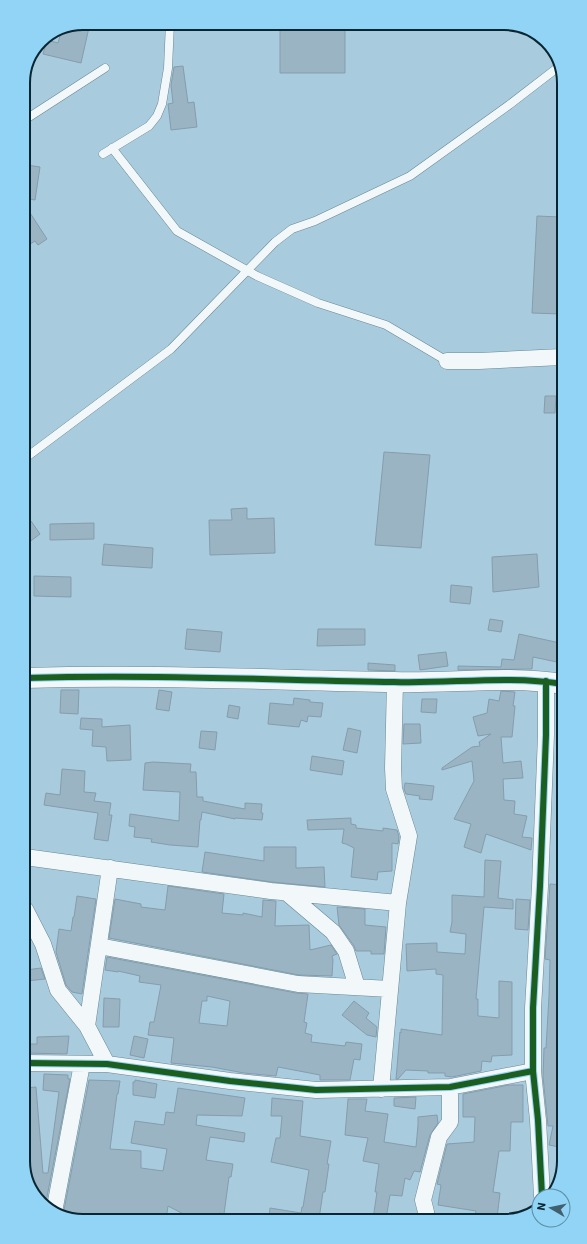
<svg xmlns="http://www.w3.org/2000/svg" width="587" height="1244" font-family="'IBM Plex Sans',sans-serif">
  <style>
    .building { fill: #9ab4c4; stroke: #849dad; fill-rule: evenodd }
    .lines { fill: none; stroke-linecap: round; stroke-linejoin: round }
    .service-casing { stroke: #698794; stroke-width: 9 }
    .minor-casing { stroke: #698794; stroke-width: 17 }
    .tertiary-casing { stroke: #698794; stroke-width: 21 }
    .service { stroke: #f2f7fa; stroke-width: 8 }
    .minor { stroke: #f2f7fa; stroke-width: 16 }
    .tertiary { stroke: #f2f7fa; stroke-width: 20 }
    .cycleway-casing { stroke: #91d4f5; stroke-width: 8 }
    .cycleway { stroke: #1b5e20; stroke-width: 6 }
    .rim { fill: none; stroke: #092632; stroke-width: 2 }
  </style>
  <rect width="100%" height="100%" fill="#a8ccde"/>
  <path class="building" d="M 83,23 L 90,23 L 81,63 L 43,54 L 47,40 L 58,43 L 61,32 Z
    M 280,23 L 345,23 L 345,73 L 280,73 Z
    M 183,66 L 188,103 L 194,102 L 197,127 L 171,130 L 168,104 L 173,103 L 171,85 L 174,67 Z
    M 27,165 L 40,167 L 35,200 L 23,198 L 23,186 Z
    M 23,202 L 47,239 L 38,245 L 35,241 L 24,248 Z
    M 537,216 L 561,217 L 561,314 L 532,313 Z
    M 545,396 L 556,396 L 555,413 L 544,413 Z
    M 384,452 L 430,455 L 421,548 L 375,545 Z
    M 247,508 L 247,519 L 274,518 L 275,553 L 210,555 L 209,520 L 232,520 L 231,509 Z
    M 31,521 L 40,534 L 24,546 L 24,526 Z
    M 94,523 L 94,539 L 50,540 L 50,524 Z
    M 104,544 L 153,548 L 152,568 L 102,565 Z
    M 537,554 L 539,587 L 493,592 L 492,557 Z
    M 34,576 L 71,577 L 71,597 L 34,596 Z
    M 451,585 L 472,587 L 470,604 L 450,602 Z
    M 490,619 L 503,621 L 501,632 L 488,630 Z
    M 187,629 L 222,632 L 220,652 L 185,649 Z
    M 318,629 L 365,629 L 365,645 L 317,646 Z
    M 519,634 L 560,643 L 557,662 L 533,657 L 532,669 L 458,670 L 458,666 L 501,667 L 502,659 L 514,660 Z
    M 446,652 L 448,666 L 420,670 L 418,655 Z
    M 368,663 L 395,665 L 395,671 L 368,670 Z
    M 61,690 L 79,690 L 78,714 L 60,713 Z
    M 159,690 L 172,692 L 169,711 L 156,709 Z
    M 501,691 L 515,692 L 513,706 L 515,706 L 512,737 L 501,737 L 503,763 L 521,761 L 523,778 L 503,779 L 504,800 L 515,801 L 514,814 L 527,816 L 522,837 L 532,838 L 531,850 L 486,834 L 481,853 L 464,847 L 471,824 L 454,819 L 474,781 L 472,761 L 442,770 L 442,768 L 472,747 L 480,746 L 479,742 L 491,734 L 478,736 L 473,717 L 487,713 L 489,699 L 499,701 Z
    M 294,698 L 310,700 L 310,702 L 323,703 L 321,717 L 308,716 L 307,722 L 301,720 L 299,727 L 268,724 L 270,703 L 293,705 Z
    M 422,699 L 437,699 L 436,713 L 421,712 Z
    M 229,705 L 240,707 L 238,719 L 227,717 Z
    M 81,718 L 102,719 L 102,727 L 130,725 L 131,760 L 107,761 L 106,747 L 92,746 L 93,730 L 80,729 Z
    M 404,724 L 420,724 L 421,743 L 403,744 Z
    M 348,728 L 361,731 L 357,753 L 343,750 Z
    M 201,731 L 217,732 L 215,750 L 199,748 Z
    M 312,756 L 344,761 L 342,775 L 310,770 Z
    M 153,762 L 191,764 L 190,772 L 196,772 L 197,797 L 203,797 L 203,801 L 245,809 L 245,803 L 262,804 L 261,813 L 263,813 L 262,820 L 235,818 L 235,819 L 202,812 L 201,820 L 200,820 L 198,847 L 170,845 L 151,842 L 152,839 L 134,837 L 135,827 L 129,826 L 130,814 L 179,821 L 180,792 L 143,790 L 145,763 Z
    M 62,769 L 85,771 L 84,792 L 96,793 L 94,801 L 111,803 L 109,815 L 112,815 L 108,841 L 94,839 L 98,813 L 44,805 L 46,793 L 60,795 Z
    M 405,783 L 434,786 L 432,800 L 419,799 L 420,796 L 406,794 L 404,789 Z
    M 351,818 L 351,824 L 356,825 L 356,828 L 383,831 L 383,828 L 397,830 L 399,837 L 398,844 L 392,843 L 392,871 L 378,872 L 377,880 L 351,877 L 354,848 L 346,844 L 342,843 L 344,829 L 308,830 L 307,820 Z
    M 264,847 L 296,847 L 296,868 L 324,867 L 325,887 L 272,882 L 202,872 L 205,852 L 264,861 Z
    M 485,860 L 501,861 L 498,898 L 513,900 L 513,909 L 484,907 L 476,999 L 478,999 L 478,1016 L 499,1018 L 499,981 L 512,982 L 512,1055 L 492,1056 L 491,1062 L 482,1061 L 481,1071 L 452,1077 L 445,1076 L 445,1073 L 428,1073 L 428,1071 L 406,1070 L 398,1079 L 396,1079 L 400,1032 L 401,1033 L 401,1029 L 442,1035 L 443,975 L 436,974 L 436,969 L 407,971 L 406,944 L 437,943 L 437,952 L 465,954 L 466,934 L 450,932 L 452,922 L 452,895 L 484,897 Z
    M 550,884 L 563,885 L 564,1148 L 549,1145 L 553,1126 L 548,1126 L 543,1077 L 544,1048 L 546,1048 L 549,996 L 550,960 L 545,959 Z
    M 168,886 L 224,894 L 222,913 L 243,915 L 243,913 L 262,917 L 263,900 L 276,901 L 275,926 L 309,925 L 310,950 L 331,945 L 337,954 L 332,956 L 333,960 L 332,976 L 299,975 L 109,938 L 115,899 L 141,904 L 141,907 L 165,910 Z
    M 77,896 L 96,899 L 82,994 L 72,992 L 66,985 L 56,952 L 59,929 L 71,931 L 73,917 L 74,917 Z
    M 516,899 L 530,900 L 528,930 L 515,929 Z
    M 337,907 L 365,909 L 365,925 L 386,927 L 384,954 L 371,954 L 371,951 L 356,951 L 354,946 L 339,925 Z
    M 107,957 L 296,993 L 308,994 L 304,1022 L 307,1023 L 305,1033 L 312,1035 L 311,1042 L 345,1046 L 346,1042 L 362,1044 L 360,1060 L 354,1059 L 350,1080 L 320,1080 L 320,1075 L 278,1067 L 276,1076 L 244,1073 L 212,1067 L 171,1063 L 174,1038 L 148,1035 L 150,1022 L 154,1022 L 161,985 L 139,982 L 140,976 L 118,971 L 118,972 L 105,970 ZM 207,996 L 230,1001 L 227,1026 L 199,1023 L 202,1001 L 207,1001 Z
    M 41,968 L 45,979 L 26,981 L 26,970 Z
    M 104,998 L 120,999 L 119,1027 L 103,1027 Z
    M 354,1001 L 369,1013 L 366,1018 L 377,1027 L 376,1037 L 367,1035 L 342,1015 Z
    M 69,1036 L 67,1054 L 26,1053 L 26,1044 L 37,1044 L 37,1037 Z
    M 134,1036 L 148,1039 L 144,1058 L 130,1055 Z
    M 44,1074 L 68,1075 L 68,1079 L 70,1079 L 45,1207 L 26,1181 L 26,1088 L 36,1087 L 43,1173 L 48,1173 L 59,1092 L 43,1090 Z
    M 89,1080 L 120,1081 L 118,1094 L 117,1094 L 110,1149 L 141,1151 L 141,1168 L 163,1171 L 167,1149 L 131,1143 L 135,1121 L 164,1125 L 166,1112 L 174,1113 L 178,1088 L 245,1098 L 242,1116 L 197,1115 L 196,1125 L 245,1133 L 244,1142 L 210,1137 L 206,1160 L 233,1164 L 231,1177 L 229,1177 L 224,1214 L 219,1213 L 218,1220 L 188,1220 L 189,1217 L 168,1206 L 166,1220 L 79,1221 L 63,1215 Z
    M 135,1080 L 157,1084 L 155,1098 L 133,1095 L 133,1082 L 135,1082 Z
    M 509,1085 L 523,1085 L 523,1122 L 511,1122 L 510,1151 L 499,1151 L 493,1192 L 500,1193 L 497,1218 L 475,1218 L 476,1211 L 438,1205 L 441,1185 L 437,1184 L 447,1144 L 474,1142 L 475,1117 L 463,1117 L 463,1094 Z
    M 416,1097 L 415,1109 L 394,1106 L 394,1098 Z
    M 272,1098 L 303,1101 L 300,1136 L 331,1141 L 327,1164 L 329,1164 L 325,1192 L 323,1192 L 319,1219 L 269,1220 L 270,1208 L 301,1213 L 302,1207 L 303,1207 L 309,1170 L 271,1162 L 276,1138 L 280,1138 L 282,1116 L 271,1116 Z
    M 348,1099 L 367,1099 L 365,1111 L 388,1114 L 384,1142 L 416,1147 L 418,1125 L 418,1117 L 437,1115 L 438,1123 L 430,1135 L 420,1172 L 414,1171 L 410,1180 L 405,1178 L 402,1196 L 390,1195 L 386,1219 L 373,1219 L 377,1192 L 375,1192 L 379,1164 L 363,1161 L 368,1138 L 345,1135 Z"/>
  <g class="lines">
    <g class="service-casing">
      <path id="service" d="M 23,121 L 105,68
        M 112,148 L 177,231 L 257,276 L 318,303 L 386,325 L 447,361
        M 103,154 L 149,126 L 157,116 L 162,104 L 168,68 L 170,23
        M 24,459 L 171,349 L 275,242 L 292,229 L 315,221 L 410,176 L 509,105 L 561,65"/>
    </g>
    <g class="minor-casing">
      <path id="minor" d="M 447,361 L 479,361 L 562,357
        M 25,857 L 271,891 L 398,903
        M 287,893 L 333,932 L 346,951 L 357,987
        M 25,909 L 43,944 L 58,990 L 87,1026 L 107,1064
        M 99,946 L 298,984 L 390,989
        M 87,1026 L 110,868
        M 26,1063 L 107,1064 L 230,1081 L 316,1090 L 450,1087 L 533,1071
        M 381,1089 L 398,903 L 409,836 L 394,789 L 393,768 L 395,682
        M 542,1196 L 538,1120 L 533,1071 L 533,1008 L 540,886 L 546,735 L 546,681
        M 54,1212 L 82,1064
        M 426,1212 L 423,1200 L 439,1137 L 450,1122 L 450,1087"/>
    </g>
    <g class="tertiary-casing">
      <path id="tertiary" d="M 25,678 C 148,674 271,680 394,682 C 449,684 507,675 563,684"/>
    </g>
    <use href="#service" class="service"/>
    <use href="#minor" class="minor"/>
    <use href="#tertiary" class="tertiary"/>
    <g class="cycleway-casing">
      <path id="cycleway" d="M 25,678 C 148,674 271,680 394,682 C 449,684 507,675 563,684
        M 26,1063 L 107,1064 L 230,1081 L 316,1090 L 450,1087 L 533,1071
        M 542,1196 L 538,1120 L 533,1071 L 533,1008 L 540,886 L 546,735 L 546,681"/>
    </g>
    <use href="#cycleway" class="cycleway"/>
  </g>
  <path d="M0 0H587V1244H0ZM83 30H504A53 53 0 0 1 557 83V1161A53 53 0 0 1 504 1214H83A53 53 0 0 1 30 1161V83A53 53 0 0 1 83 30Z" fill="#91d4f5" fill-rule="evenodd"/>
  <path class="rim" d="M83 30H504A53 53 0 0 1 557 83V1161A53 53 0 0 1 504 1214H83A53 53 0 0 1 30 1161V83A53 53 0 0 1 83 30Z"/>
  <g transform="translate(551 1208) rotate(279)"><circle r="19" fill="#91d4f5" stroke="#5b8ea7"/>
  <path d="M0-3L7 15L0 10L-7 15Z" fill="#41606e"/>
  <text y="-6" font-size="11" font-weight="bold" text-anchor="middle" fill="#092632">N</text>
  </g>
</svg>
